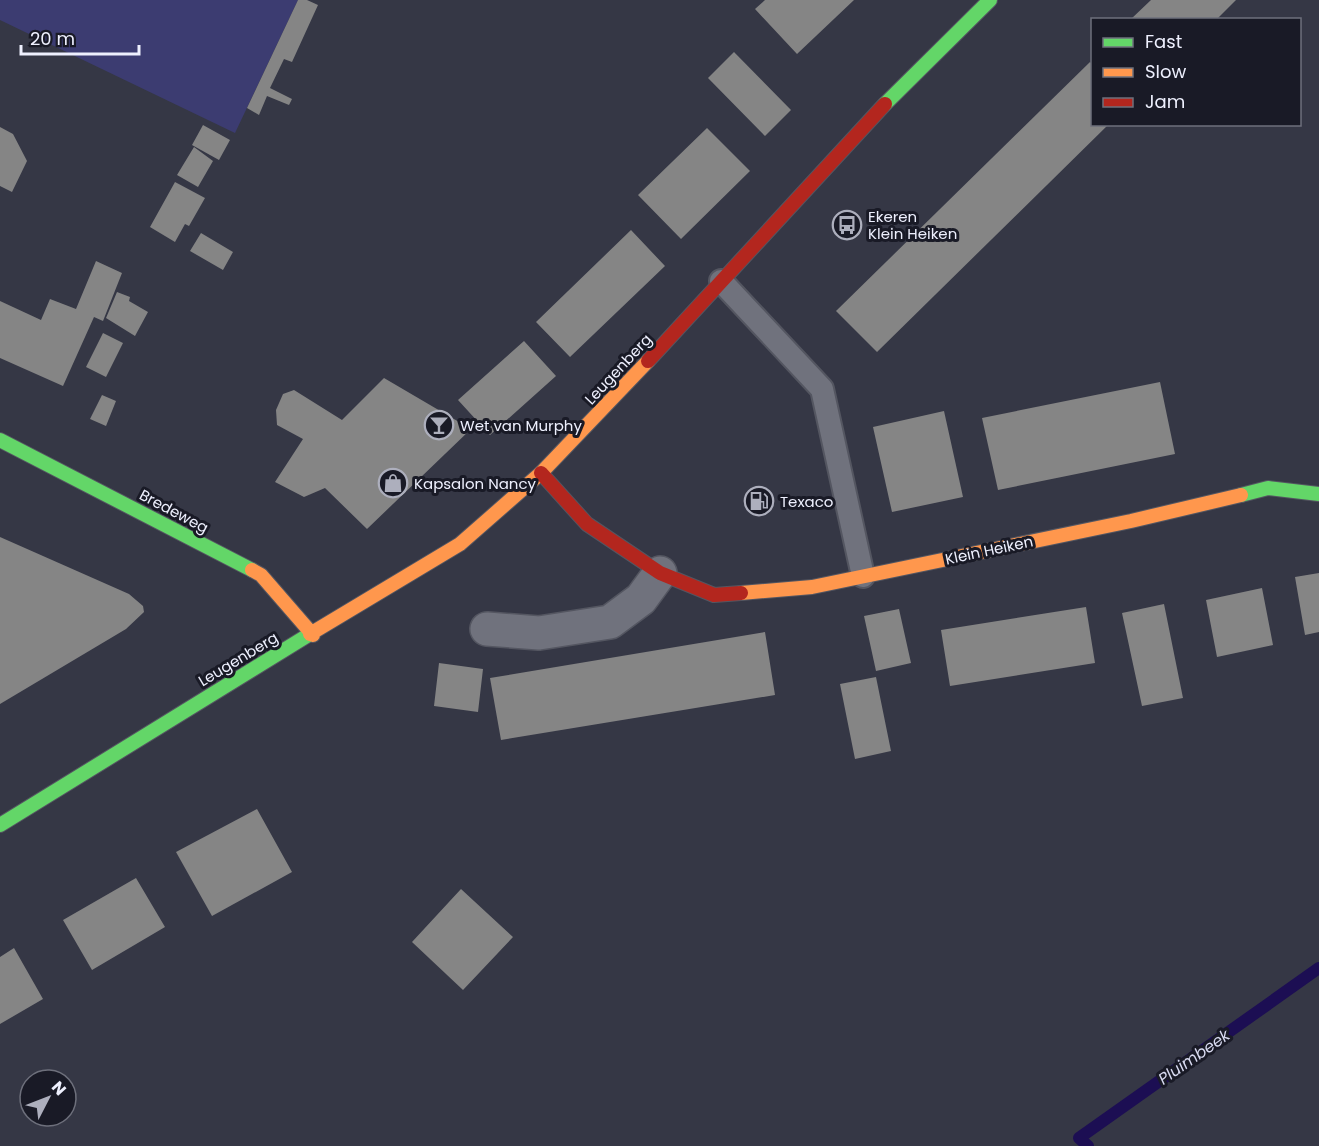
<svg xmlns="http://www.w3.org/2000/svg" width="1319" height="1146" font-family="Poppins,sans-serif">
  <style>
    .green { fill: #3c3c71 }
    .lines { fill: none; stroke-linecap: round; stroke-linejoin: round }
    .stream { stroke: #1c0e53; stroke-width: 12 }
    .building { fill: #858585 }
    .lane-casing { stroke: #545661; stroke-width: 26 }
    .street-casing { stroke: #545661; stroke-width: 36 }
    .fast-casing { stroke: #545661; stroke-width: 16 }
    .slow-casing { stroke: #545661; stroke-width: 16 }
    .jam-casing { stroke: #545661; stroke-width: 16 }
    .lane { stroke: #70727d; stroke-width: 22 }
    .street { stroke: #70727d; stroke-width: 33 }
    .fast { stroke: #63d668; stroke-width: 14 }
    .slow { stroke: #ff974d; stroke-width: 14 }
    .jam { stroke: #b3261e; stroke-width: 14 }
    .labels { text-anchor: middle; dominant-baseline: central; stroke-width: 6; stroke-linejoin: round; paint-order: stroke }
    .poi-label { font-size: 15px; fill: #eef0fe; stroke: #191a26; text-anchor: start }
    .street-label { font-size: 15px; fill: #eef0fe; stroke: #191a26 }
    .water-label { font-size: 16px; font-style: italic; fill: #d8daf0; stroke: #191a26 }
  </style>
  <rect width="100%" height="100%" fill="#353745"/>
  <path class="green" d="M 0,0 L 298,0 L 235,133 L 0,20 Z"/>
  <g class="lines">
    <path class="stream" d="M 1088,1146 L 1079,1138 L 1319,968"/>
  </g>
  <path class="building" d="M 298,0 L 307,0 L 318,5 L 292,62 L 284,59 L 270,88 L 292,99 L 289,105 L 267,96 L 259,115 L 247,108 Z
    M 765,0 L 854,0 L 797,54 L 755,9 Z
    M 1151,0 L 1236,0 L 1216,20 L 1130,20 Z
    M 734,52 L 791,110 L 765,136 L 708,78 Z
    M 1090,62 L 1092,64 L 1092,124 L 1109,124 L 877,352 L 836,311 Z
    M 203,125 L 230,140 L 219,160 L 192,145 Z
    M 0,127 L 13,134 L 27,161 L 12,192 L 0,186 Z
    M 707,128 L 750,171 L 681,239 L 638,195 Z
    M 194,147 L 213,161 L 198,187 L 177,175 Z
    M 175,182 L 205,198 L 189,226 L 185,224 L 175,242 L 150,227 Z
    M 631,230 L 665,266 L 570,357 L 536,322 Z
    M 201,233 L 233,252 L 223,270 L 190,251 Z
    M 96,261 L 122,273 L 103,321 L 94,317 L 63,386 L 0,358 L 0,301 L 41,320 L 50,299 L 76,309 Z
    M 117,292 L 130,297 L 129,301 L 148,312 L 135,336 L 106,318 Z
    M 103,333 L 123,343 L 106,377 L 86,367 Z
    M 524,341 L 556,376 L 490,435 L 458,400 Z
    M 384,378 L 471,429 L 367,529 L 325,488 L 304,497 L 275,482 L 303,439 L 277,425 L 276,410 L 283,394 L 294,390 L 342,420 Z
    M 1160,382 L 1175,454 L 998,490 L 982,418 Z
    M 102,395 L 116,401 L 106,426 L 90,419 Z
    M 944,411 L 963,497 L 892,512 L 873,427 Z
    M 0,537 L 129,594 L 143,606 L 144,612 L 126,629 L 0,704 Z
    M 1319,573 L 1319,632 L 1305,635 L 1295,577 Z
    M 1262,588 L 1273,645 L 1217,657 L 1206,600 Z
    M 1164,604 L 1183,698 L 1142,706 L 1122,613 Z
    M 1086,607 L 1095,663 L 950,686 L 941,630 Z
    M 899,609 L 911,663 L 876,671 L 864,616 Z
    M 765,632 L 775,695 L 501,740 L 490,678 Z
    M 439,663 L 483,669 L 478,712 L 434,706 Z
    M 876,677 L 891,751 L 855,759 L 840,684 Z
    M 257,809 L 292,872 L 212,916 L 176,852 Z
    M 136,878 L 165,927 L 92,970 L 63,920 Z
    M 461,889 L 513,937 L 463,990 L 412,942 Z
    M 14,948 L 43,999 L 0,1024 L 0,957 Z"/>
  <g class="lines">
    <g class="lane-casing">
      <path id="lane" d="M 721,281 L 822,389 L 863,576"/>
    </g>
    <g class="street-casing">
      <path id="street" d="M 487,629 L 539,633 L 610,622 L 641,599 L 660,573"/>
    </g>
    <g class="fast-casing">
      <path id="fast" d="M 885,104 L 990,0
        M 0,440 L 252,570
        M 1241,495 L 1268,488 L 1319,494
        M 0,825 L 310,634"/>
    </g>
    <g class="slow-casing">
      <path id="slow" d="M 252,570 L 261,575 L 313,635
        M 741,593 L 812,587 L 1131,521 L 1241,495
        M 310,634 L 460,544 L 541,473 L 648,361"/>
    </g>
    <g class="jam-casing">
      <path id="jam" d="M 648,361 L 885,104
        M 541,473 L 587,524 L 660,573 L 714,595 L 741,593"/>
    </g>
    <use href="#lane" class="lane"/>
    <use href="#street" class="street"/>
    <use href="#fast" class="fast"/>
    <use href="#slow" class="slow"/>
    <use href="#jam" class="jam"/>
  </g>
  <defs>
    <g id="bus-ring" transform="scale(1.5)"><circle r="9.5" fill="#191a26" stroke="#adafbd" stroke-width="1.5"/><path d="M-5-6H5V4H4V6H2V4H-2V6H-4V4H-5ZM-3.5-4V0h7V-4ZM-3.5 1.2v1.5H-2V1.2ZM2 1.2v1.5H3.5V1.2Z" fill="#adafbd"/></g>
    <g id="bar-ring" transform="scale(1.5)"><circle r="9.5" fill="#191a26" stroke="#adafbd" stroke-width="1.5"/><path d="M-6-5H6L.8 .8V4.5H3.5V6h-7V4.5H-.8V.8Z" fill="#adafbd"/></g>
    <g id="shop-ring" transform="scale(1.5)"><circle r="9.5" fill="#191a26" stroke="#adafbd" stroke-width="1.5"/><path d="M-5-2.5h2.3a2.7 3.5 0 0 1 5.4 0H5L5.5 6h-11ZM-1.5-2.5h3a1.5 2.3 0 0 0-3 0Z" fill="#adafbd"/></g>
    <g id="fuel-ring" transform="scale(1.5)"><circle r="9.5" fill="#191a26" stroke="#adafbd" stroke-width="1.5"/><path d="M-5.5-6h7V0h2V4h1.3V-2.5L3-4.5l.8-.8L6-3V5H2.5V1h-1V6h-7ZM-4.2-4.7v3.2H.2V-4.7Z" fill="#adafbd"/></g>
  </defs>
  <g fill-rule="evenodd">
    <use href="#bus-ring" x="847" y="225"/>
    <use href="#bar-ring" x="439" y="425"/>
    <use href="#shop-ring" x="393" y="483"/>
    <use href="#fuel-ring" x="759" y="501"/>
  </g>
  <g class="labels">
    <g class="poi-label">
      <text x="868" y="216">Ekeren<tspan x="868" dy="17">Klein Heiken</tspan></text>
      <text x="460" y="425">Wet van Murphy</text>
      <text x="414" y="483">Kapsalon Nancy</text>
      <text x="780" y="501">Texaco</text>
    </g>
    <g class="street-label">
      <text transform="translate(618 369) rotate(-47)">Leugenberg</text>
      <text transform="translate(174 511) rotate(28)">Bredeweg</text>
      <text transform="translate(989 550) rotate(-12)">Klein Heiken</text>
      <text transform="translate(238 659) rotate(-31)">Leugenberg</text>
    </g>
    <g class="water-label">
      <text transform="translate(1194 1057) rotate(-35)">Pluimbeek</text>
    </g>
  </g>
  <rect x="1091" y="18" width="210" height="108" fill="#191a26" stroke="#6e707c" stroke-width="1.5"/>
  <rect x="1103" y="38" width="30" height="9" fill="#63d668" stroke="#6e707c" stroke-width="1.5"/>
  <text x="1145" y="48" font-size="18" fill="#eef0fe">Fast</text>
  <rect x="1103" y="68" width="30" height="9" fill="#ff974d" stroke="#6e707c" stroke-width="1.5"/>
  <text x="1145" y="78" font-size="18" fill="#eef0fe">Slow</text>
  <rect x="1103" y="98" width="30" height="9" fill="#b3261e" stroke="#6e707c" stroke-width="1.5"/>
  <text x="1145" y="108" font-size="18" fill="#eef0fe">Jam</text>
  <g transform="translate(48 1098) rotate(48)"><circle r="28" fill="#191a26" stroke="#6e707c" stroke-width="1.5"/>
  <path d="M0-4.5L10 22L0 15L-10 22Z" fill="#adafbd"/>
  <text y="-9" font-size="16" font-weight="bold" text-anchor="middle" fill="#eef0fe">N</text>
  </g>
  <path d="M21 45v9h118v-9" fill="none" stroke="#eef0fe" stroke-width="3"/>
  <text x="30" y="45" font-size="18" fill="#eef0fe" stroke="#191a26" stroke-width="4.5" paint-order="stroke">20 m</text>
</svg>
